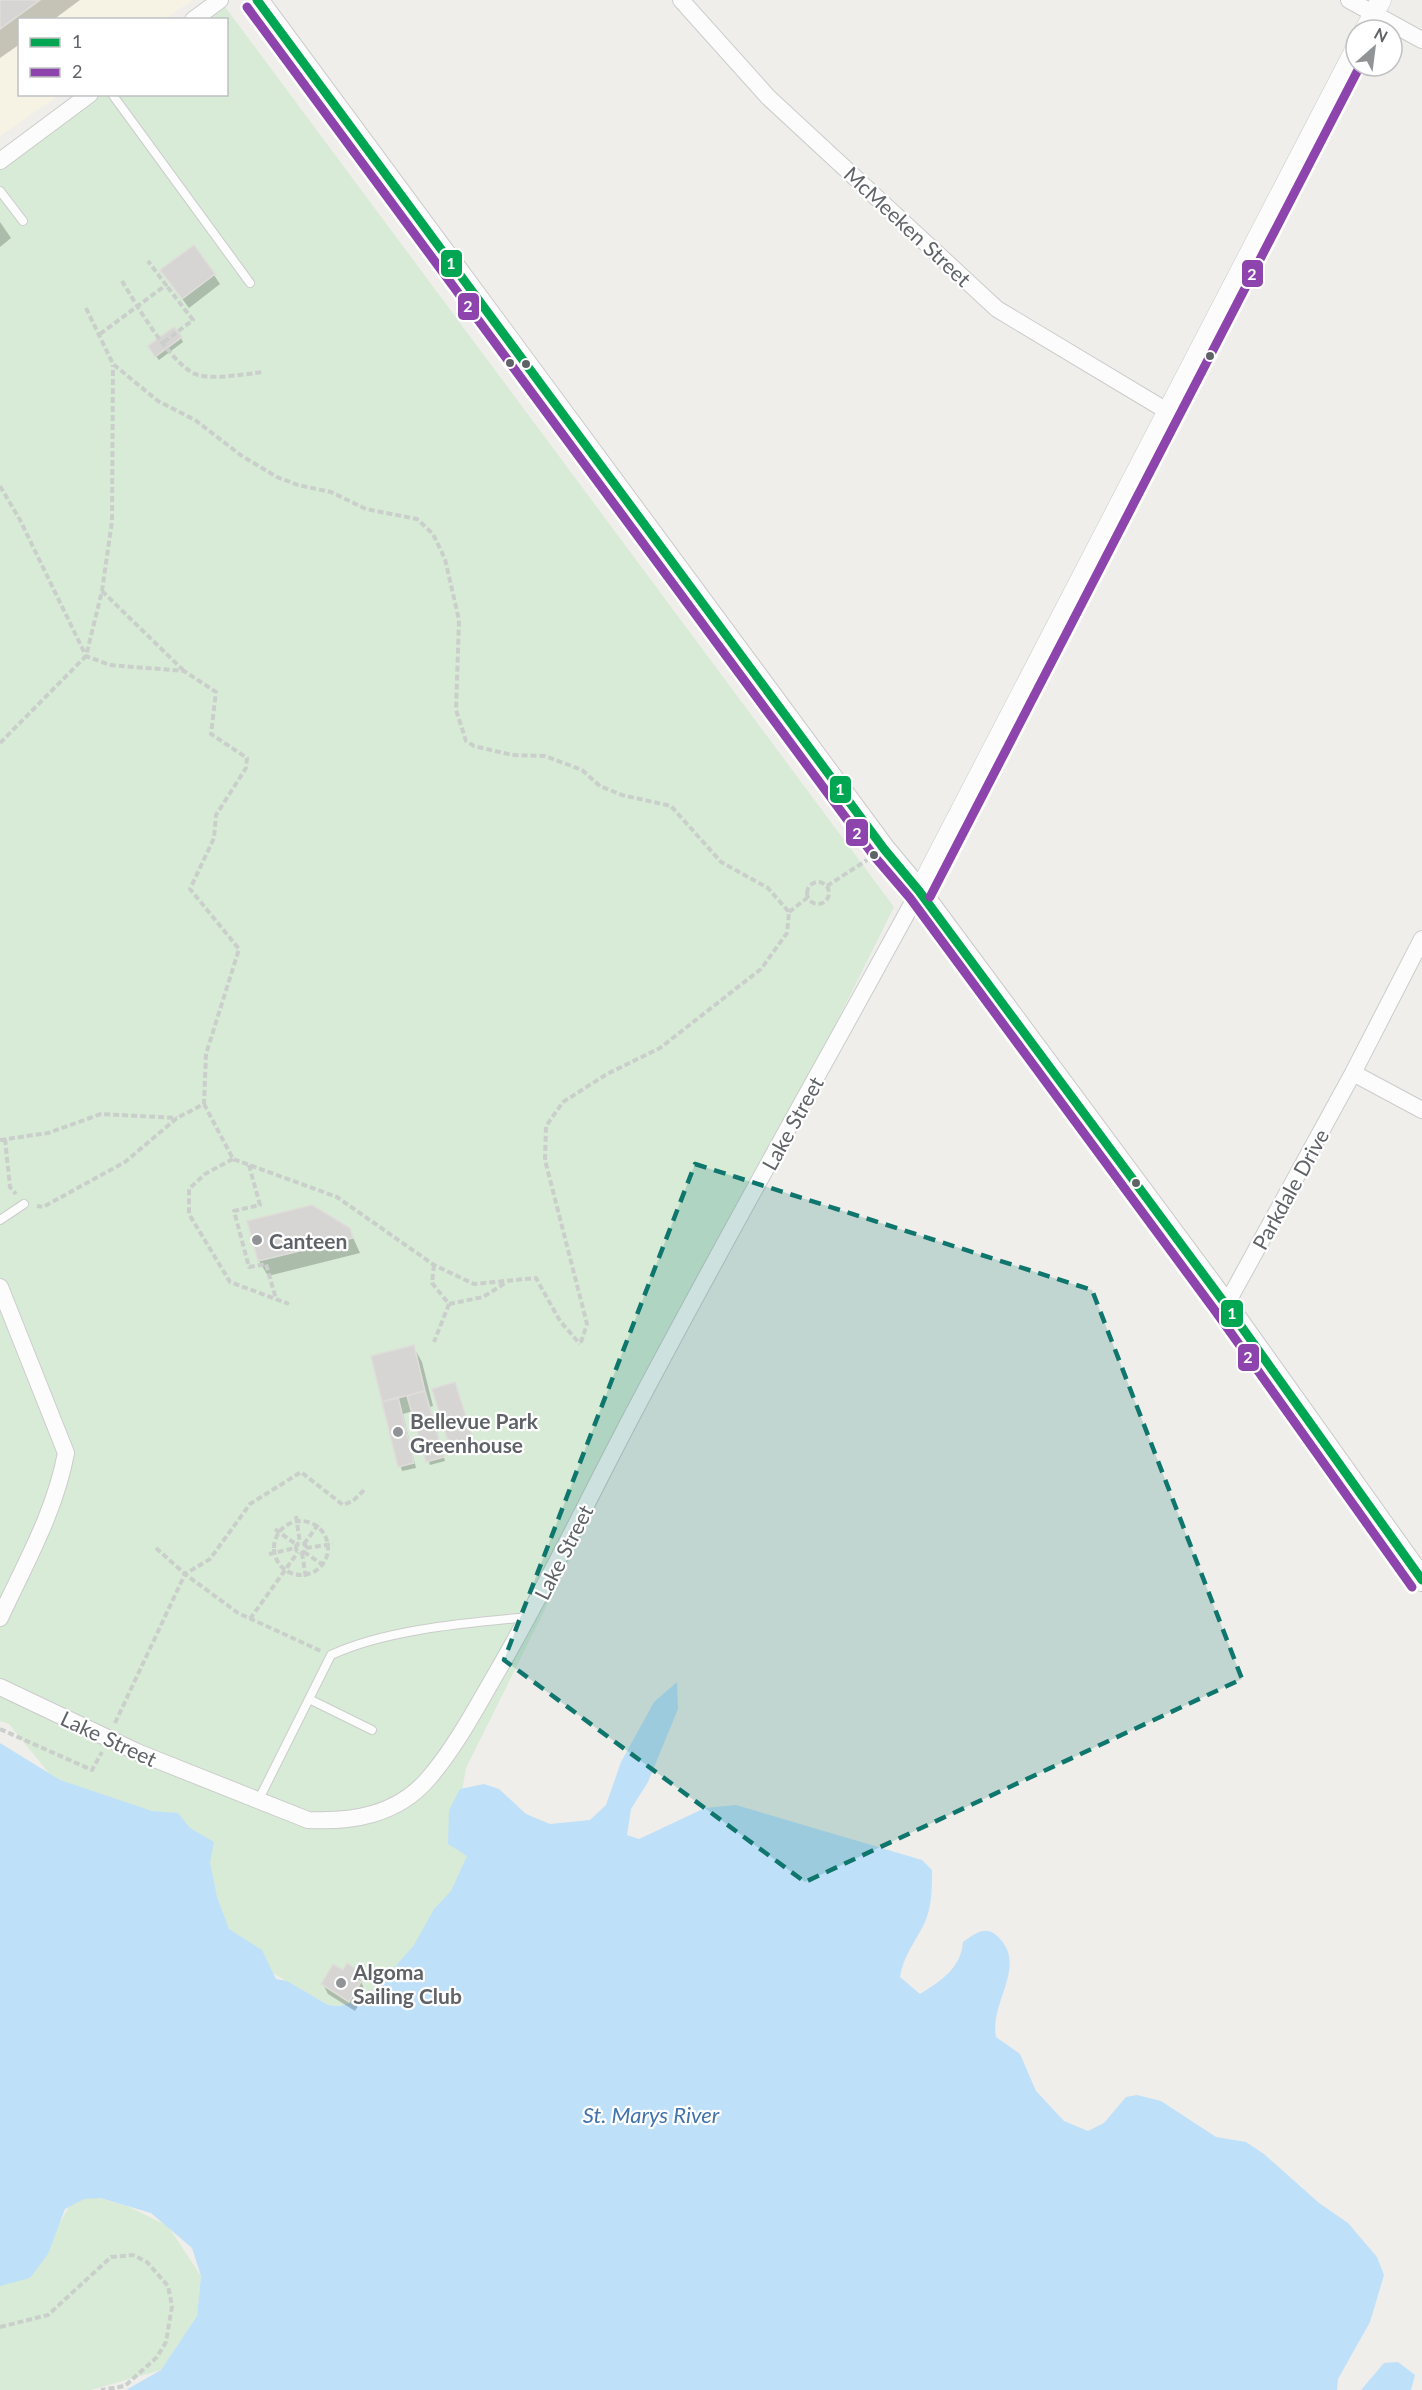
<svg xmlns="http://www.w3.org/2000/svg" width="1422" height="2390" font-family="Lato,sans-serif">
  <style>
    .commercial { fill: #f7f3e4 }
    .green { fill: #d8ebd6 }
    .water { fill: #bfe0f9 }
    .shadow { fill: #0003 }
    .building { fill: #d6d5d3; stroke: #deddd9; stroke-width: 1.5 }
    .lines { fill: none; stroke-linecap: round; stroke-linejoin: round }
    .service-casing { stroke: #cbcccc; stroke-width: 10 }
    .minor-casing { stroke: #cbcccc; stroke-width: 18 }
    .tertiary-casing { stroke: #cbcccc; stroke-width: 21 }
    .secondary-casing { stroke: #cacacb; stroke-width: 24 }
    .path { stroke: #cacfcc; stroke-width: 4; stroke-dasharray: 6 3; stroke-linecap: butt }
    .service { stroke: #fdfcfc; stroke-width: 8 }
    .minor { stroke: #fdfcfc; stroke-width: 16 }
    .tertiary { stroke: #fdfcfc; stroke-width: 20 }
    .secondary { stroke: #fdfcfc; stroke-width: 22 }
    .bus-1-casing { stroke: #fff; stroke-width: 14 }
    .bus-2-casing { stroke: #fff; stroke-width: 14 }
    .bus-1 { stroke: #00a651; stroke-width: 9 }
    .bus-2 { stroke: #8e44ad; stroke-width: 9 }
    .marked { fill: #0f766e; fill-opacity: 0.2; stroke: #0f766e; stroke-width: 4.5; stroke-dasharray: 12 8; stroke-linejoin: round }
    .bus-dot { fill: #5f6368; stroke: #fff; stroke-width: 2 }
    .poi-dot { fill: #919496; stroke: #fff; stroke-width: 2 }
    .labels { text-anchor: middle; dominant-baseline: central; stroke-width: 4.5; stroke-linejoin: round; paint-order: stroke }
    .street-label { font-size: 21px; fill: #5f6368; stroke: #fff }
    .poi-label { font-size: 21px; font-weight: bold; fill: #5f6368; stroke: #fff; text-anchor: start }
    .water-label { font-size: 22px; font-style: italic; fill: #4174aa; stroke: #fff }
    .line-badge { stroke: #fff; stroke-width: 2 }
    .badge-label { font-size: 16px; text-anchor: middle; font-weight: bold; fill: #fff }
  </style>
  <rect width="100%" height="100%" fill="#efeeea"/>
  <path class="commercial" d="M 0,0 L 193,0 L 165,19 L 20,20 L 20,94 L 59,95 L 0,136 Z"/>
  <path class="green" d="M 220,0 L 894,907 L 466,1768 L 461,1797 L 520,1836 L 388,2008 L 328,2005 L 257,1964 L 91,1825 L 9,1724 L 0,1721 L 0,161 L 90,95 L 226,94 L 226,20 L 193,19 Z
    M 77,2192 L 127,2206 L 168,2226 L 201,2276 L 197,2316 L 161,2370 L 91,2390 L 0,2390 L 0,2284 L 30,2278 Z"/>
  <path class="water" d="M 677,1682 L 678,1709 L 648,1782 L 631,1809 L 627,1835 L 639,1839 L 705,1808 L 736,1805 L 922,1860 L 932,1870 C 932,1887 932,1906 925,1922 C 916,1941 903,1956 900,1977 L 920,1994 C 941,1981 961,1968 963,1942 C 973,1935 985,1925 996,1935 C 1030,1964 989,2002 996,2037 L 1020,2054 L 1036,2091 L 1064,2121 L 1088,2131 L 1104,2123 L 1126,2097 L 1137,2095 L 1161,2101 L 1216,2137 L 1246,2142 L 1264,2154 L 1319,2203 L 1348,2223 L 1377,2257 L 1384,2275 L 1370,2322 L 1338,2379 L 1337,2390 L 126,2390 L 161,2370 L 197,2316 L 201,2276 L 192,2248 L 151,2213 L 100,2198 L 84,2199 L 65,2209 L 48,2254 L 30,2278 L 0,2286 L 0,1743 L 60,1780 L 152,1811 L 178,1813 L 190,1828 L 214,1842 L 210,1862 L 217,1897 L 229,1929 L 262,1950 L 276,1979 L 287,1981 L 328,2005 L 340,2006 L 368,1998 L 414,1945 L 434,1909 L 451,1891 L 467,1856 L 448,1844 L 449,1810 L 460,1789 L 484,1784 L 499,1789 L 526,1814 L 550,1824 L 590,1820 L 606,1805 L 621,1762 L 654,1702 Z
    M 1398,2362 L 1415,2375 L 1411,2390 L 1361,2390 L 1384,2363 Z"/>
  <path class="shadow" d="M 0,0 L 80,0 L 53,20 L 20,20 L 20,44 L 0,58 Z
    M 0,222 L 11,238 L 0,247 Z
    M 214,275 L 220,284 L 189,308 L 168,280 Z
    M 181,338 L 183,342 L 159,360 L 152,351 Z
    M 249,1222 L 349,1229 L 360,1253 L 268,1276 L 259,1261 Z
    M 413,1346 L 422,1362 L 433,1406 L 430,1407 L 445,1461 L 430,1465 L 413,1411 L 403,1414 L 416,1468 L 402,1471 L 384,1401 Z
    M 455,1384 L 476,1449 L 455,1455 L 452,1451 Z
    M 357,1972 L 366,1993 L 355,2011 L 328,1994 L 323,1984 L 343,1973 Z"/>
  <path class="building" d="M 0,0 L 40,0 L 0,29 Z
    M 194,245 L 215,274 L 182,299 L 160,270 Z
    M 174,327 L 182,337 L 155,357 L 148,346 Z
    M 312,1205 L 350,1228 L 353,1238 L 258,1261 L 247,1221 Z
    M 414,1345 L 425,1391 L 382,1402 L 371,1356 Z
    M 455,1382 L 475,1445 L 451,1451 L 432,1389 Z
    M 425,1391 L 444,1457 L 426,1462 L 407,1396 Z
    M 398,1397 L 414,1463 L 398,1467 L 382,1402 Z
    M 347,1963 L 359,1971 L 354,1978 L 361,1982 L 349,2002 L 321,1984 L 333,1964 L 343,1970 Z"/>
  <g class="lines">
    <g class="service-casing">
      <path id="service" d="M 112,94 L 250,283
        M 0,191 L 23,221
        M 0,1220 L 24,1204
        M 309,1699 L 372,1730
        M 258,1801 L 331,1655 C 387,1629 467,1623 529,1617"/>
    </g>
    <g class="minor-casing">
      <path id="minor" d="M 681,0 L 768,97 L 997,309 L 1167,411
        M 1349,0 L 1422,40
        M 193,20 L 220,0
        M 0,161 L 90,94
        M 1353,1073 L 1422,1110
        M 0,1287 L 66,1453 C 55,1512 25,1564 0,1618
        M 1226,1305 L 1353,1073 L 1422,939
        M 0,1687 L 137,1752 L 308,1820 C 353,1822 397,1815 428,1779 C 455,1748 476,1708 497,1672 C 546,1588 588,1499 634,1412 C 726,1237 824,1065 919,891"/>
    </g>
    <g class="tertiary-casing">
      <path id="tertiary" d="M 1365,30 L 1381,0
        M 919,891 L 1356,48"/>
    </g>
    <g class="secondary-casing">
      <path id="secondary" d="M 257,0 L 884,849 L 919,891 L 1226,1305 L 1422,1580"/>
    </g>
    <path class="path" d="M 122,281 C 137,306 168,359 193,373 C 208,381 246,374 263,372
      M 86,308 L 113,364 L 158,401 L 195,420 L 242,456 L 277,477 L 298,485 L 331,492 L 366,509 L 417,519 L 433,534 L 445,559 L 459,620 L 456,710 L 466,741 L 474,746 L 512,755 L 545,756 L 582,770 L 600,786 L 622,795 L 671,806 L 721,862 L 768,888 L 789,912 L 787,933 L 761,969 L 660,1048 L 607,1074 L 563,1102 L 546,1126 L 545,1160 L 587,1324 L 580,1345
      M 100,334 L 166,285 L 148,261
      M 164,342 L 193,320 L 166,285
      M 0,486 L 20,520 L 86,656 L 110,665 L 184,671 L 216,692 L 211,734 L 247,758 L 246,768 L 216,815 L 214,838 L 190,889 L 239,949 L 206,1054 L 204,1104 L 177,1118 L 125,1162 L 43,1207 L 37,1206
      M 102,591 L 183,670
      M 0,743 L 86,656 L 102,591 L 112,521 L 113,365
      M807 893a11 11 0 1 1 22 0a11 11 0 1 1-22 0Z
      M 827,886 L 867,860
      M 789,912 L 807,898
      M 204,1104 L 233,1159 L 337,1197 L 434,1265 L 474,1284 L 536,1278 L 560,1321 L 580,1344
      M 5,1139 L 10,1187 L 16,1194
      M 0,1140 L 48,1133 L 101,1114 L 177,1118
      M 233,1159 L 205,1174 L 189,1189 L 189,1214 L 230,1282 L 289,1304
      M 249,1165 L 260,1205 L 234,1211 L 249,1267 L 266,1264 L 276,1299
      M 434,1265 L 432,1283 L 449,1304 L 434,1342
      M 449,1304 L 483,1297 L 507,1282
      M 296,1516 L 300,1543
      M274 1548a27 27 0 1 1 54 0a27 27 0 1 1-54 0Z
      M 275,1529 L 297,1545
      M296 1548a5 5 0 1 1 10 0a5 5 0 1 1-10 0Z
      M 304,1544 L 320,1522
      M 156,1548 L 185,1574 L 210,1559 L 250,1504 L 301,1472 L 343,1505 L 353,1501 L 364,1490
      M 306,1548 L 333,1544
      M 304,1552 L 326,1567
      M 302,1553 L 306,1578
      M 269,1554 L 295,1548
      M 250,1619 L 298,1552
      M 115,1723 L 185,1574 L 238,1613 L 321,1651
      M 0,1729 L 92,1770 L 102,1752
      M 0,2327 L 48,2315 L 111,2257 L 133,2255 L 147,2262 L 168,2286 L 172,2306 L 166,2342 L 157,2357 L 125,2386 L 101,2390"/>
    <use href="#service" class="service"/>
    <use href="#minor" class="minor"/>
    <use href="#tertiary" class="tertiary"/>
    <use href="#secondary" class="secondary"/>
    <g class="bus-1-casing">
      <path id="bus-1" d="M 257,0 L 884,849 L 919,891 L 1226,1305 L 1422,1580"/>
    </g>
    <g class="bus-2-casing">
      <path id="bus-2" d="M 247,7 L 874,856 L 910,898 L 1216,1312 L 1412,1587
        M 930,897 L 1360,66"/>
    </g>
    <use href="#bus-1" class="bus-1"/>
    <use href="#bus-2" class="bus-2"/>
  </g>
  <path class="marked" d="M 695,1164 L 1092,1290 L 1242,1679 L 805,1882 L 504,1660 Z"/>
  <g class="bus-dot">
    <circle cx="1210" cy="356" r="5"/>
    <circle cx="510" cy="363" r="5"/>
    <circle cx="526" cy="364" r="5"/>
    <circle cx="874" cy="855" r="5"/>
    <circle cx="1136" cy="1183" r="5"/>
  </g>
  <g class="poi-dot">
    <circle cx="257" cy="1240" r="6"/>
    <circle cx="398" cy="1432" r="6"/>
    <circle cx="341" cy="1983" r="6"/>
  </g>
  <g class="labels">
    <g class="street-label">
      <text transform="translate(908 226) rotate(43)">McMeeken Street</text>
      <text transform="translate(792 1123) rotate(-61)">Lake Street</text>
      <text transform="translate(1290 1189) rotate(-61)">Parkdale Drive</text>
      <text transform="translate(563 1552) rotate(-63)">Lake Street</text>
      <text transform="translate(109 1738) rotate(25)">Lake Street</text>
    </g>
    <g class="poi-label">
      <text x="269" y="1240">Canteen</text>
      <text x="410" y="1420">Bellevue Park<tspan x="410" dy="24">Greenhouse</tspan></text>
      <text x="353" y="1971">Algoma<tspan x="353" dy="24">Sailing Club</tspan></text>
    </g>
    <g class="water-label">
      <text x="651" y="2114">St. Marys River</text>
    </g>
  </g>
  <g class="line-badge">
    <rect x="440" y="249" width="23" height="29" rx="6" fill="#00a651"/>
    <rect x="1241" y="259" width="23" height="29" rx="6" fill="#8e44ad"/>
    <rect x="457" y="292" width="23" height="29" rx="6" fill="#8e44ad"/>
    <rect x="829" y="775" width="23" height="29" rx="6" fill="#00a651"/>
    <rect x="845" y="818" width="24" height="29" rx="6" fill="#8e44ad"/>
    <rect x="1220" y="1299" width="24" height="29" rx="6" fill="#00a651"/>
    <rect x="1237" y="1343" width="23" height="29" rx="6" fill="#8e44ad"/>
  </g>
  <g class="badge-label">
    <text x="451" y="269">1</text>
    <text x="1252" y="280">2</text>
    <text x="468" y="312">2</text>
    <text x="840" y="795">1</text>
    <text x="857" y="839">2</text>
    <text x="1232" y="1319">1</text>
    <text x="1248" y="1363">2</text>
  </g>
  <rect x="18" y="18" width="210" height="78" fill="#ffffff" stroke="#bfc1c3" stroke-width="1.5"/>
  <rect x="30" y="38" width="30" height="9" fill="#00a651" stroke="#bfc1c3" stroke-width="1.5"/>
  <text x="72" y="48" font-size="18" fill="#5f6368">1</text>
  <rect x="30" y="68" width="30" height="9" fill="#8e44ad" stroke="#bfc1c3" stroke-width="1.5"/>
  <text x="72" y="78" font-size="18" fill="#5f6368">2</text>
  <g transform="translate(1374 48) rotate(28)"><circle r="28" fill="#ffffff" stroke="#bfc1c3" stroke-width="1.5"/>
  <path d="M0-4.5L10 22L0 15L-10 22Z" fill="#919496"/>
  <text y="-9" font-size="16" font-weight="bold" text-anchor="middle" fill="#5f6368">N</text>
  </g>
</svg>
